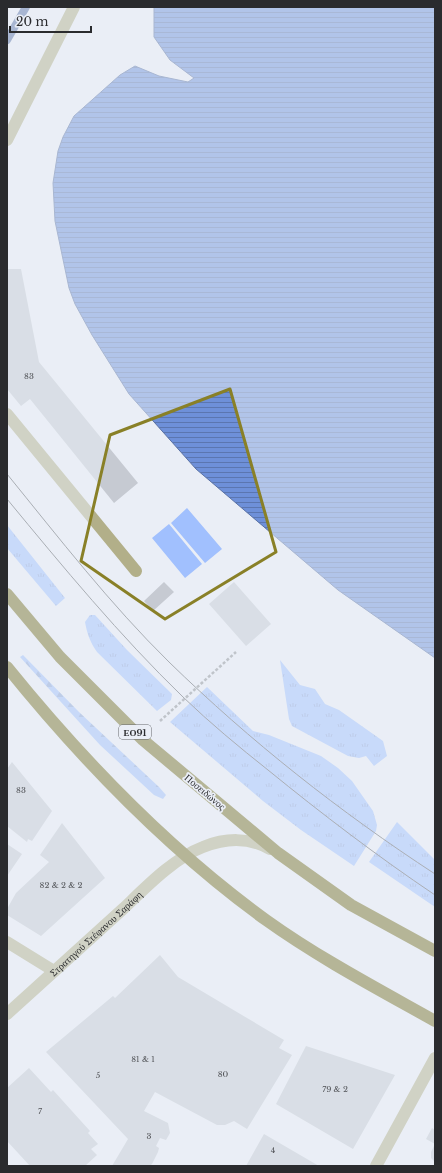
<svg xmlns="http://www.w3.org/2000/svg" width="442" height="1173" font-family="'Libre Baskerville',serif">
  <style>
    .grass { fill: url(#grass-tufts) }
    .forest { fill: url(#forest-firs) }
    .park { fill: #a1c0fe }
    .water { fill: url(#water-rules); stroke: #5a72a6 }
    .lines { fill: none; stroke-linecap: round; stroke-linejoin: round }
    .stream { stroke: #5a72a6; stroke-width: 8 }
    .building { fill: #c6cad2 }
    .path { stroke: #8e9196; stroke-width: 2.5; stroke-dasharray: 3 2; stroke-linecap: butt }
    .service { stroke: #b2af89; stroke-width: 12 }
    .minor { stroke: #b2af89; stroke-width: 12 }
    .trunk { stroke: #776f24; stroke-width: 12 }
    .tram { stroke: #5e6065; stroke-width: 1 }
    .marked { fill: none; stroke: #898027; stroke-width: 3; stroke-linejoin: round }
    .labels { text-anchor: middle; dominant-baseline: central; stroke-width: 3.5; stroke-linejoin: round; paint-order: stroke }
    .number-label { font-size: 8px; fill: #515357 }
    .shield { fill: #eaeef6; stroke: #64666a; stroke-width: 1 }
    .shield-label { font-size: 9px; font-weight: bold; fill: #2a2b2e }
    .street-label { font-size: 10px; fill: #2a2b2e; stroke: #eaeef6 }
  </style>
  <defs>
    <pattern id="grass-tufts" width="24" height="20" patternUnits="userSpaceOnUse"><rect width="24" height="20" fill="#a1c0fe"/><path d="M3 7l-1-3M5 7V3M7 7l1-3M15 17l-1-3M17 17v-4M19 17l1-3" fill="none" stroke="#8ba5da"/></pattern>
    <pattern id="forest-firs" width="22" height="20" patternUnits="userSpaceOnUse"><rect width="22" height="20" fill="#a1bffb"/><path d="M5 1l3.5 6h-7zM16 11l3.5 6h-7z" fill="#8ba4d7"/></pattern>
    <pattern id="water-rules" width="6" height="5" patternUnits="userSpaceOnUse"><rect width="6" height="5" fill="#6e90d9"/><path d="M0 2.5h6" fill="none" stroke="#5b76b0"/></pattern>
  </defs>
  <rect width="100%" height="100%" fill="#eaeef6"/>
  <path class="grass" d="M 7,525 L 65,598 L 56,606 L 7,548 Z
    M 90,615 L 95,615 L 127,650 L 172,694 L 171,700 L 157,711 L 97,652 C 90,642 87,633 85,622 Z
    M 280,660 L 300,685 L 315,689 L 325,704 L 339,710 L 383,741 L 387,756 L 374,766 L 366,756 L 359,758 L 348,756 L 292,726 L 289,719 Z
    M 207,687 L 253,731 L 269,735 L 321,756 L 338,768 L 352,781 L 373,811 L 377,825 L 376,831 L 354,866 L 301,830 L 263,801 L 170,722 Z
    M 397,822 L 435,860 L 435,907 L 369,862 Z"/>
  <path class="forest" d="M 23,655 L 79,712 L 159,787 L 166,795 L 163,799 L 154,795 L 100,745 L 20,657 Z"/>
  <path class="park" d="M 187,508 L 222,549 L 205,563 L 171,523 Z
    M 169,524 L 202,564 L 185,578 L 152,538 Z"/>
  <path class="water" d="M 154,7 L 435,7 L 435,658 L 338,590 L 196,469 L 129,394 L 92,335 L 75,304 L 69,288 L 55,221 L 53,183 L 58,151 L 63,137 L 74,116 L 120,75 L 135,66 L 159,76 L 188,82 L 194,78 L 170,60 L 154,37 Z"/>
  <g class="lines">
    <path class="stream" d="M 7,40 L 26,7"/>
  </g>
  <path class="building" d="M 7,269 L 21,269 L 39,362 L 138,483 L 114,503 L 30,399 L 21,406 L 7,389 Z
    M 164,582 L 174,592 L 153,611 L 144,601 Z
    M 234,582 L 271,624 L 246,646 L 209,604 Z
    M 12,762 L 52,811 L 32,841 L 28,839 L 27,842 L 7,826 L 7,769 Z
    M 62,823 L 105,878 L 41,936 L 7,915 L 7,909 L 16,893 L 49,862 L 40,855 Z
    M 7,844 L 22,854 L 7,876 Z
    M 160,955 L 178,977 L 284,1040 L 279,1048 L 292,1055 L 247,1129 L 234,1121 L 225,1125 L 217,1125 L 155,1092 L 144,1111 L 168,1123 L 170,1133 L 166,1140 L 160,1138 L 156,1146 L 159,1148 L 158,1152 L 152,1164 L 150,1166 L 112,1166 L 128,1139 L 46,1052 L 113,996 L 115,998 Z
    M 306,1046 L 395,1075 L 353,1149 L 276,1104 Z
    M 29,1068 L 51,1092 L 53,1090 L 90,1131 L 88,1133 L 98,1144 L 91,1149 L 97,1155 L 85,1166 L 30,1166 L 7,1141 L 7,1088 Z
    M 432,1128 L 435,1130 L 435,1144 L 426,1139 Z
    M 264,1134 L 319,1166 L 246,1166 Z
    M 435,1144 L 435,1162 L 431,1158 L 431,1152 Z"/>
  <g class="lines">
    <path class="path" d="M 160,721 L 236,652"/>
    <path class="service" d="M 7,140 L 74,7
      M 7,414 L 136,571"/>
    <g class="minor">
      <path d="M 7,942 L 54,971"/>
      <path id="s1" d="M 7,1014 C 46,979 85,943 124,908 C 146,887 174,858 203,847 C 225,838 249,837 270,849"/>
      <path d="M 376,1166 L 435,1058"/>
    </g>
    <path class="trunk" d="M 7,594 L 60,657 L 143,740 L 278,853 L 351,905 L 435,951
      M 7,667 C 83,761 168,849 266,920 C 319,958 378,989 435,1021"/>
    <path class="tram" d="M 7,474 C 59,538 110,604 169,662 C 250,741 340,812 435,874
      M 7,499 C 63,567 120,636 183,697 C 210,723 239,747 268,770 C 322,814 377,856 435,895"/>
  </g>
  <path d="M0 0H442V1173H0ZM 230,389 L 276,552 L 165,619 L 81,561 L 110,435 Z" fill="#eaeef6" fill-opacity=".55" fill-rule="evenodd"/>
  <path class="marked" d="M 230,389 L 276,552 L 165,619 L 81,561 L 110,435 Z"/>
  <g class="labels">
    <g class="number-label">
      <text x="29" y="376">83</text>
      <text x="21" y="790">83</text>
      <text x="61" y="885">82 &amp; 2 &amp; 2</text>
      <text x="143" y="1059">81 &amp; 1</text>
      <text x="223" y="1074">80</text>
      <text x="98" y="1075">5</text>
      <text x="335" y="1089">79 &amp; 2</text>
      <text x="40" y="1111">7</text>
      <text x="149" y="1136">3</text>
      <text x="273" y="1150">4</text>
    </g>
    <rect class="shield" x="119" y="725" width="32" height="14" rx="3"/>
    <g class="shield-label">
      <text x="135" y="732">ΕΟ91</text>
    </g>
    <g class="street-label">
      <text transform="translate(205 792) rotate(40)">Ποσειδώνος</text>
      <text stroke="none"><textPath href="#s1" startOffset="120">Στρατηγού Στέφανου Σαράφη</textPath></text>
    </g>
  </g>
  <rect width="442" height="1173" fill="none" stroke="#2a2b2e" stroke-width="16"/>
  <path d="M10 26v6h81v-6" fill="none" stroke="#2a2b2e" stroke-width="2"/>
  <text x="16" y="26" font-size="12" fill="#2a2b2e" stroke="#eaeef6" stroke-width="3" paint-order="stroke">20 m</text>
</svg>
